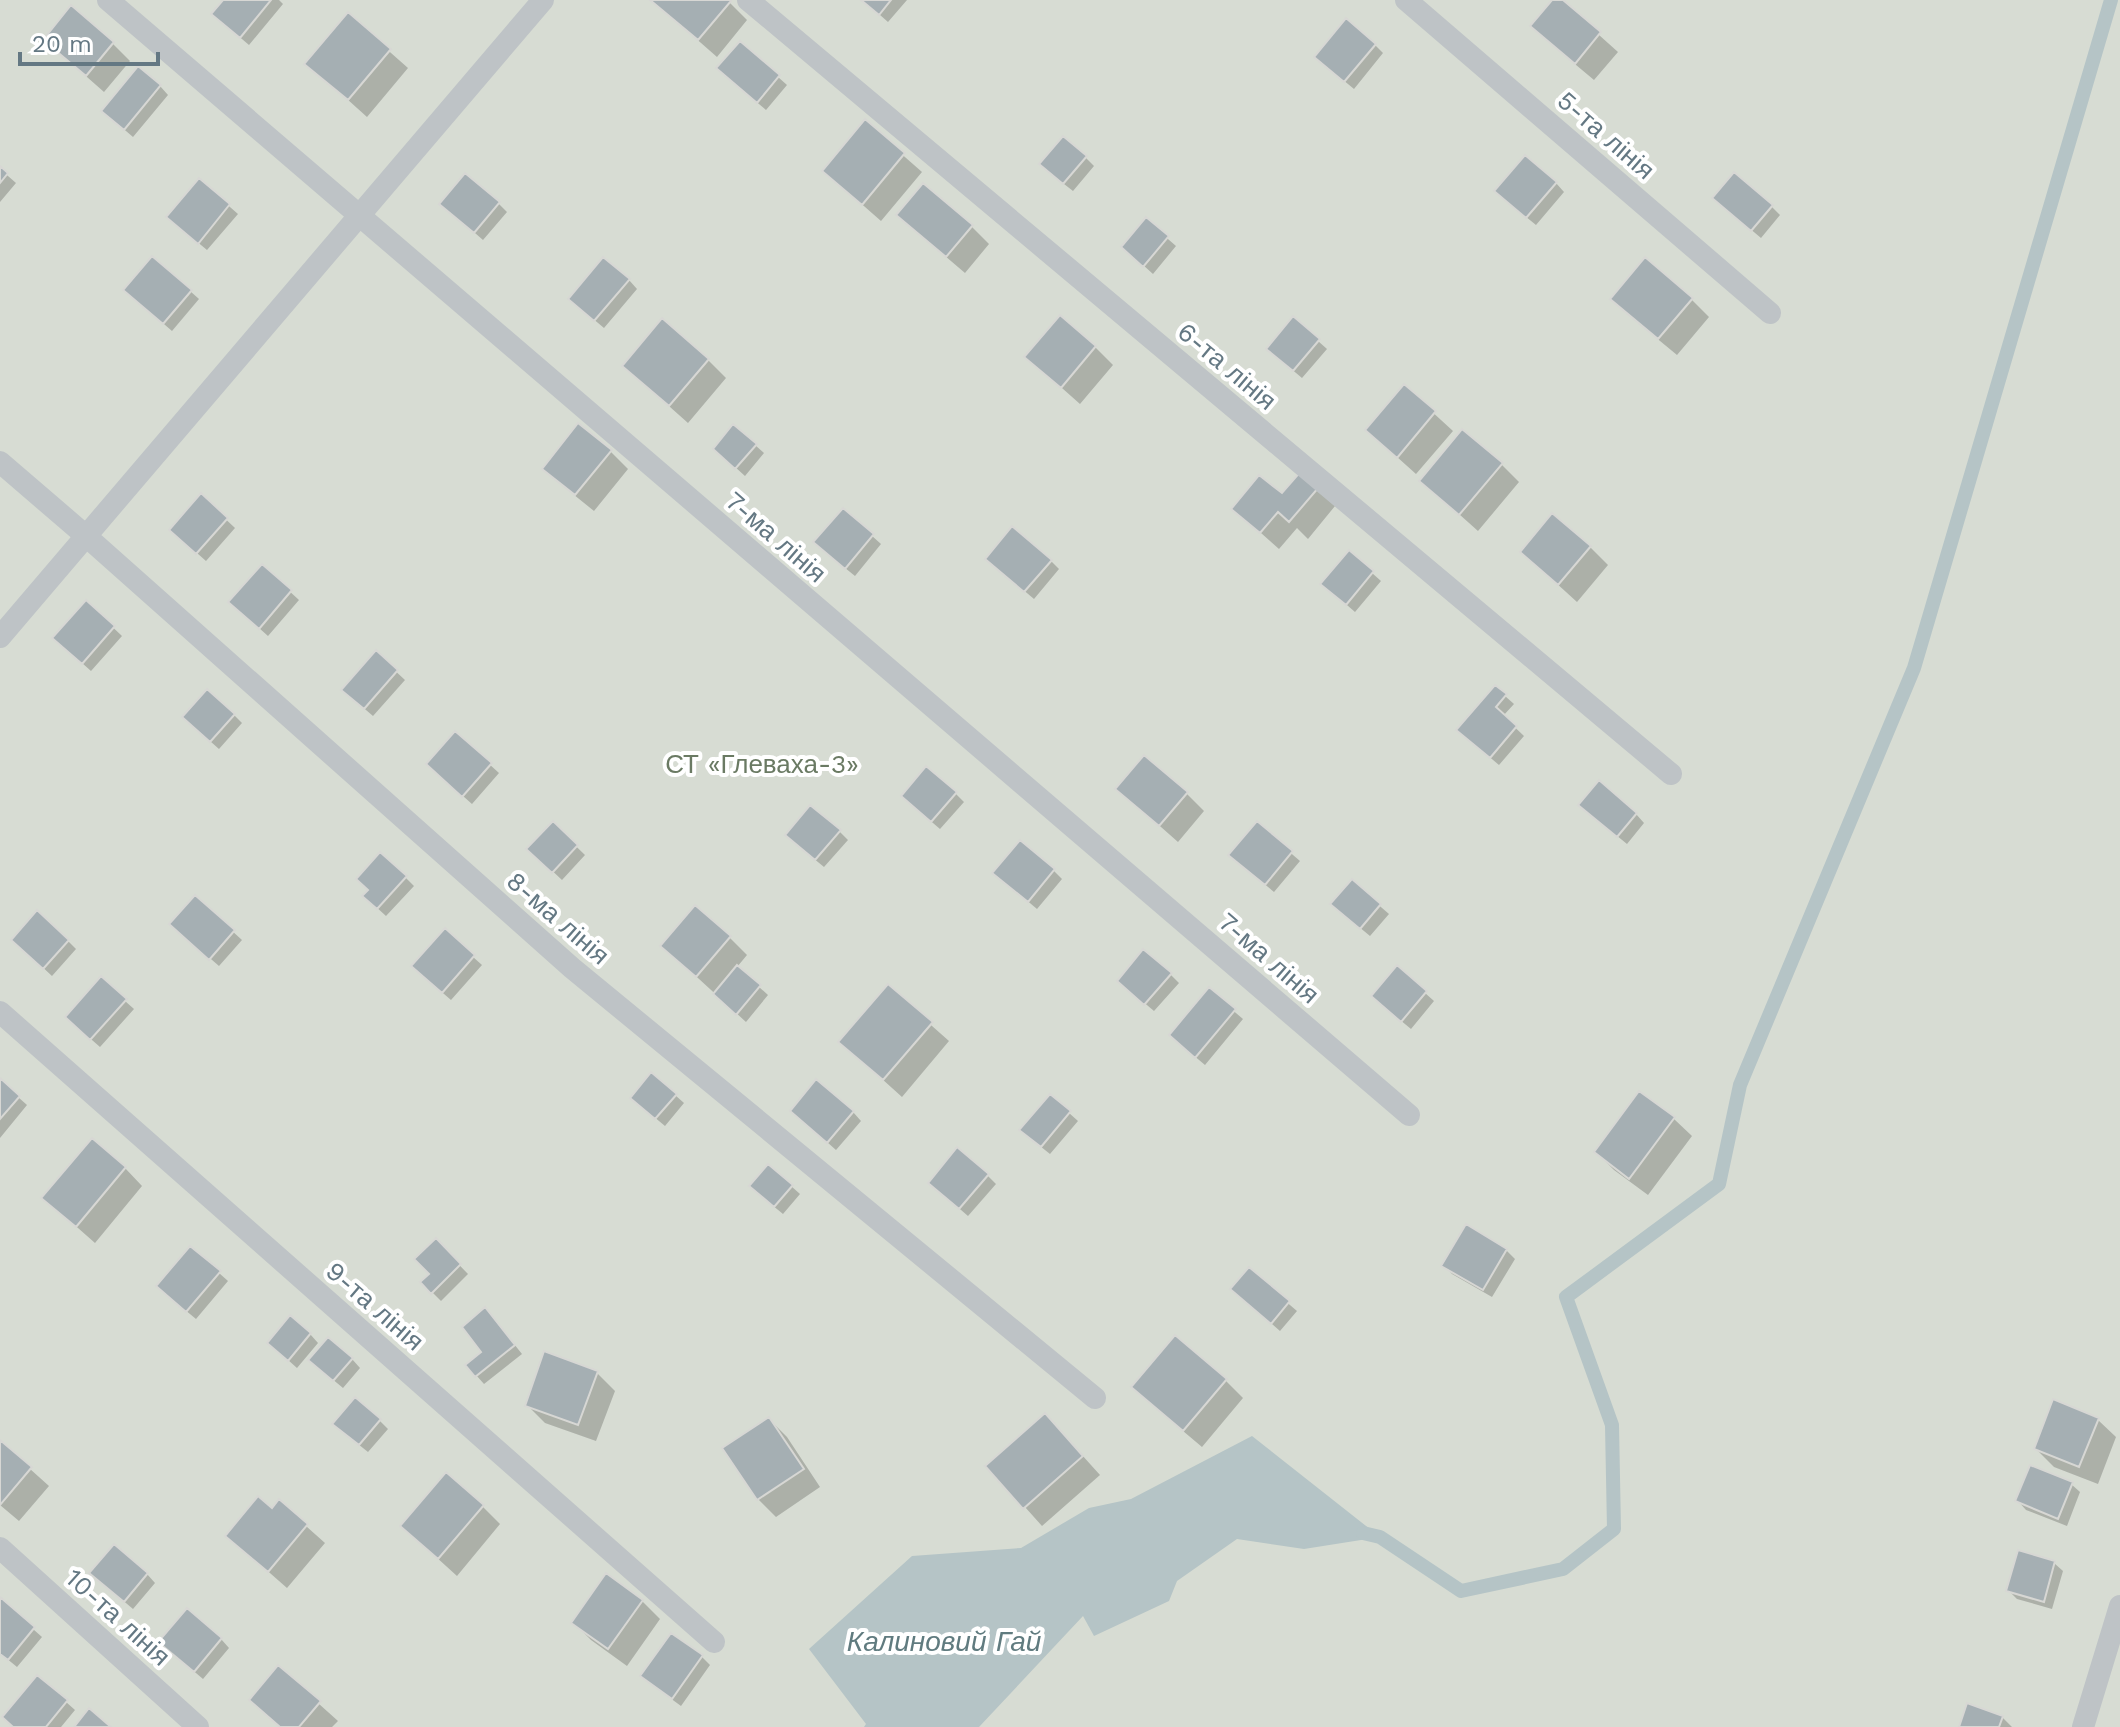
<svg xmlns="http://www.w3.org/2000/svg" width="2120" height="1727" font-family="'Work Sans',sans-serif">
  <style>
    .green { fill: #d7dcd3 }
    .water { fill: #b5c4c6 }
    .shadow { fill: #0003 }
    .lines { fill: none; stroke-linecap: round; stroke-linejoin: round }
    .stream { stroke: #b5c4c6; stroke-width: 14 }
    .building { fill: #a5afb3; stroke: #d7d7d4; stroke-width: 2 }
    .lane { stroke: #bec3c6; stroke-width: 22 }
    .labels { text-anchor: middle; dominant-baseline: central; stroke-width: 8; stroke-linejoin: round; paint-order: stroke }
    .street-label { font-size: 26px; fill: #647883; stroke: #fff }
    .park-label { font-size: 26px; fill: #6a7a63; stroke: #fff }
    .water-label { font-size: 28px; font-style: italic; fill: #607b7f; stroke: #fff }
  </style>
  <rect width="100%" height="100%" fill="#f6f5f2"/>
  <path class="green" d="M 0,0 L 2120,0 L 2120,1727 L 0,1727 Z"/>
  <path class="water" d="M 1252,1436 L 1380,1537 L 1304,1549 L 1237,1539 L 1177,1581 L 1169,1601 L 1094,1636 L 1083,1616 L 979,1727 L 864,1727 L 866,1724 L 809,1649 L 912,1556 L 1021,1548 L 1089,1508 L 1131,1499 Z"/>
  <path class="shadow" d="M 226,0 L 279,0 L 283,4 L 249,45 L 222,22 Z
    M 652,0 L 727,0 L 747,20 L 717,57 Z
    M 863,0 L 907,0 L 888,22 Z
    M 1555,0 L 1560,0 L 1618,52 L 1594,80 L 1551,44 L 1533,26 Z
    M 348,15 L 408,68 L 367,117 L 307,63 Z
    M 45,40 L 112,43 L 130,61 L 104,92 Z
    M 740,43 L 787,85 L 766,110 L 727,77 Z
    M 1375,45 L 1383,53 L 1354,89 L 1325,65 Z
    M 160,86 L 168,95 L 133,137 L 112,119 Z
    M 865,122 L 922,172 L 881,221 L 824,171 Z
    M 1086,158 L 1094,166 L 1073,191 L 1050,173 Z
    M 0,169 L 16,183 L 0,202 Z
    M 199,180 L 238,214 L 207,250 L 177,225 Z
    M 1556,183 L 1564,192 L 1536,225 L 1505,200 Z
    M 498,203 L 507,212 L 483,240 L 451,212 Z
    M 1723,206 L 1771,206 L 1780,215 L 1761,238 Z
    M 1146,220 L 1176,246 L 1153,274 L 1132,255 Z
    M 971,226 L 989,244 L 965,273 L 917,232 Z
    M 629,280 L 637,289 L 604,328 L 579,307 Z
    M 190,291 L 199,299 L 172,331 L 134,298 Z
    M 1613,299 L 1691,299 L 1709,317 L 1677,355 L 1631,317 Z
    M 1318,341 L 1327,349 L 1302,378 L 1277,357 Z
    M 1095,347 L 1113,365 L 1080,404 L 1027,357 Z
    M 708,360 L 726,378 L 688,423 L 624,366 Z
    M 1405,387 L 1453,431 L 1416,474 L 1367,430 Z
    M 755,445 L 764,453 L 745,476 L 724,457 Z
    M 610,451 L 628,469 L 594,511 L 563,486 L 545,468 Z
    M 1501,464 L 1519,482 L 1478,531 L 1422,481 Z
    M 1301,474 L 1335,506 L 1308,539 L 1297,528 L 1279,549 L 1234,509 L 1282,496 Z
    M 201,496 L 235,528 L 206,561 L 180,538 Z
    M 843,510 L 881,544 L 855,576 L 824,551 Z
    M 1590,547 L 1608,565 L 1577,602 L 1522,552 Z
    M 1051,561 L 1059,569 L 1034,599 L 996,567 Z
    M 263,567 L 299,600 L 268,636 L 239,610 Z
    M 1372,573 L 1381,581 L 1355,612 L 1332,592 Z
    M 86,602 L 122,636 L 91,671 L 63,646 Z
    M 376,653 L 405,680 L 373,716 L 352,698 Z
    M 1505,696 L 1514,704 L 1503,716 L 1524,736 L 1499,765 L 1467,738 Z
    M 234,715 L 242,723 L 219,749 L 193,726 Z
    M 456,734 L 499,773 L 472,804 L 437,773 Z
    M 1118,789 L 1186,793 L 1204,811 L 1178,842 Z
    M 955,793 L 964,802 L 940,829 L 912,805 Z
    M 1589,813 L 1636,814 L 1644,823 L 1627,844 Z
    M 553,824 L 585,855 L 562,880 L 529,849 Z
    M 1257,824 L 1300,861 L 1274,892 L 1239,863 Z
    M 839,831 L 848,840 L 824,867 L 796,844 Z
    M 1054,871 L 1062,879 L 1037,909 L 1004,881 Z
    M 405,877 L 414,886 L 386,916 L 374,905 Z
    M 1352,882 L 1389,914 L 1370,936 L 1341,912 Z
    M 196,898 L 242,940 L 219,966 L 181,933 Z
    M 729,937 L 747,955 L 737,967 L 768,995 L 746,1022 L 663,946 Z
    M 68,941 L 76,949 L 52,976 L 22,948 Z
    M 473,957 L 482,965 L 451,1000 L 422,975 Z
    M 1397,968 L 1434,1001 L 1411,1029 L 1382,1005 Z
    M 1170,974 L 1179,983 L 1154,1011 L 1128,989 Z
    M 888,987 L 949,1041 L 902,1097 L 841,1042 Z
    M 1209,990 L 1243,1019 L 1205,1065 L 1180,1044 Z
    M 125,1001 L 134,1009 L 100,1047 L 76,1026 Z
    M 0,1081 L 27,1105 L 0,1138 Z
    M 675,1095 L 684,1103 L 665,1126 L 641,1106 Z
    M 1050,1096 L 1078,1121 L 1050,1154 L 1030,1138 Z
    M 853,1112 L 861,1121 L 836,1150 L 801,1119 Z
    M 1674,1119 L 1692,1136 L 1648,1195 L 1614,1170 L 1596,1152 Z
    M 125,1168 L 142,1186 L 95,1243 L 44,1198 Z
    M 987,1175 L 996,1184 L 968,1216 L 939,1191 Z
    M 791,1186 L 800,1194 L 783,1214 L 760,1195 Z
    M 436,1241 L 468,1274 L 441,1301 L 422,1282 L 432,1274 Z
    M 1506,1250 L 1515,1259 L 1492,1297 L 1452,1274 L 1444,1265 Z
    M 1249,1270 L 1297,1311 L 1280,1331 L 1241,1297 Z
    M 219,1273 L 228,1281 L 196,1319 L 167,1295 Z
    M 493,1318 L 522,1354 L 484,1384 L 476,1375 Z
    M 310,1334 L 318,1343 L 297,1368 L 278,1351 Z
    M 352,1359 L 360,1368 L 343,1388 L 319,1368 Z
    M 597,1373 L 615,1391 L 596,1441 L 545,1423 L 527,1405 Z
    M 1225,1380 L 1243,1398 L 1202,1447 L 1151,1404 L 1133,1386 Z
    M 769,1419 L 787,1437 L 820,1487 L 776,1517 L 758,1499 L 724,1449 Z
    M 379,1420 L 388,1429 L 368,1452 L 343,1432 Z
    M 2098,1420 L 2116,1437 L 2098,1484 L 2054,1467 L 2036,1449 Z
    M 1063,1434 L 1100,1475 L 1042,1526 L 988,1466 Z
    M 0,1442 L 49,1486 L 19,1521 L 0,1505 Z
    M 2071,1484 L 2080,1492 L 2067,1526 L 2026,1510 L 2018,1501 Z
    M 279,1502 L 325,1543 L 287,1588 L 228,1536 L 272,1511 Z
    M 482,1506 L 500,1524 L 457,1576 L 402,1526 Z
    M 2054,1563 L 2063,1571 L 2052,1609 L 2017,1599 L 2008,1590 Z
    M 147,1574 L 155,1583 L 133,1609 L 100,1581 Z
    M 0,1600 L 42,1637 L 17,1667 L 0,1653 Z
    M 642,1601 L 660,1619 L 627,1666 L 591,1640 L 573,1622 Z
    M 672,1635 L 702,1657 L 710,1665 L 681,1706 L 651,1684 L 643,1676 Z
    M 221,1639 L 229,1648 L 203,1679 L 169,1650 Z
    M 279,1668 L 338,1721 L 332,1727 L 280,1727 L 251,1700 Z
    M 38,1677 L 75,1710 L 61,1727 L 15,1727 Z
    M 2002,1717 L 2012,1727 L 1961,1727 Z"/>
  <g class="lines">
    <path class="stream" d="M 1363,1533 L 1380,1537 L 1461,1591 L 1563,1569 L 1614,1529 L 1612,1425 L 1566,1297 L 1719,1184 L 1740,1085 L 1914,668 L 2111,0"/>
  </g>
  <path class="building" d="M 223,0 L 271,0 L 240,38 L 211,14 Z
    M 650,0 L 730,0 L 731,1 L 698,40 Z
    M 861,0 L 891,0 L 879,15 Z
    M 1552,0 L 1563,0 L 1601,32 L 1575,64 L 1530,26 Z
    M 71,5 L 114,42 L 86,76 L 43,40 Z
    M 348,12 L 391,49 L 348,100 L 304,64 Z
    M 1346,18 L 1376,44 L 1344,82 L 1314,57 Z
    M 740,41 L 780,75 L 757,103 L 716,68 Z
    M 138,66 L 161,85 L 124,130 L 101,111 Z
    M 865,119 L 905,153 L 862,205 L 822,171 Z
    M 1063,136 L 1087,156 L 1063,184 L 1039,164 Z
    M 1525,155 L 1557,182 L 1526,218 L 1494,191 Z
    M 0,166 L 8,173 L 0,183 Z
    M 1734,172 L 1773,205 L 1751,231 L 1712,198 Z
    M 465,173 L 500,202 L 474,233 L 439,204 Z
    M 199,178 L 230,204 L 198,244 L 166,217 Z
    M 923,183 L 973,225 L 946,257 L 896,215 Z
    M 1146,217 L 1169,236 L 1143,267 L 1121,247 Z
    M 152,256 L 192,290 L 163,324 L 123,290 Z
    M 603,257 L 630,279 L 594,321 L 568,299 Z
    M 1645,257 L 1693,298 L 1658,339 L 1610,299 Z
    M 1060,315 L 1096,346 L 1061,388 L 1024,357 Z
    M 1293,316 L 1320,339 L 1293,371 L 1266,349 Z
    M 662,318 L 709,359 L 669,406 L 622,366 Z
    M 1404,384 L 1436,411 L 1397,458 L 1365,430 Z
    M 578,423 L 612,450 L 575,495 L 542,469 Z
    M 733,424 L 757,444 L 735,469 L 713,449 Z
    M 1462,429 L 1503,463 L 1459,515 L 1419,481 Z
    M 1301,471 L 1319,487 L 1289,522 L 1278,512 L 1260,533 L 1231,509 L 1259,475 L 1282,493 Z
    M 201,493 L 228,518 L 196,554 L 169,530 Z
    M 843,508 L 874,534 L 845,569 L 813,542 Z
    M 1552,513 L 1591,546 L 1558,585 L 1520,552 Z
    M 1012,526 L 1052,560 L 1024,592 L 985,559 Z
    M 1349,550 L 1374,571 L 1346,605 L 1320,584 Z
    M 262,564 L 292,590 L 259,629 L 228,602 Z
    M 86,600 L 115,626 L 82,664 L 52,638 Z
    M 376,650 L 398,670 L 364,709 L 341,690 Z
    M 1495,685 L 1507,694 L 1496,707 L 1517,726 L 1490,758 L 1456,730 Z
    M 207,689 L 235,714 L 210,742 L 182,717 Z
    M 455,731 L 492,763 L 462,797 L 426,764 Z
    M 1144,755 L 1188,792 L 1159,826 L 1115,789 Z
    M 926,766 L 957,792 L 931,822 L 901,796 Z
    M 1599,780 L 1637,813 L 1617,837 L 1578,805 Z
    M 810,805 L 841,830 L 815,860 L 785,835 Z
    M 553,821 L 578,845 L 552,873 L 526,849 Z
    M 1257,821 L 1293,851 L 1265,885 L 1228,855 Z
    M 1020,840 L 1055,869 L 1028,902 L 992,873 Z
    M 380,852 L 407,876 L 377,909 L 362,896 L 368,890 L 356,879 Z
    M 1352,879 L 1381,904 L 1360,929 L 1330,904 Z
    M 195,895 L 235,930 L 209,960 L 169,924 Z
    M 695,905 L 731,936 L 696,977 L 660,946 Z
    M 37,910 L 69,940 L 43,969 L 11,940 Z
    M 445,928 L 475,955 L 442,993 L 411,966 Z
    M 1143,949 L 1172,973 L 1144,1005 L 1117,981 Z
    M 737,965 L 761,985 L 736,1015 L 713,994 Z
    M 1397,965 L 1427,991 L 1401,1022 L 1371,996 Z
    M 101,976 L 127,999 L 90,1040 L 65,1017 Z
    M 888,984 L 933,1022 L 883,1080 L 838,1042 Z
    M 1209,987 L 1236,1009 L 1195,1058 L 1169,1035 Z
    M 651,1072 L 677,1094 L 655,1119 L 630,1098 Z
    M 0,1078 L 20,1096 L 0,1119 Z
    M 816,1079 L 854,1111 L 827,1143 L 790,1111 Z
    M 1639,1091 L 1675,1117 L 1629,1179 L 1594,1152 Z
    M 1050,1094 L 1071,1111 L 1041,1147 L 1019,1130 Z
    M 92,1138 L 126,1167 L 76,1227 L 41,1198 Z
    M 957,1147 L 989,1174 L 959,1209 L 928,1183 Z
    M 768,1164 L 793,1185 L 774,1207 L 749,1186 Z
    M 1466,1224 L 1507,1249 L 1483,1290 L 1441,1266 Z
    M 436,1238 L 461,1264 L 431,1294 L 420,1282 L 429,1274 L 414,1259 Z
    M 190,1246 L 221,1271 L 186,1312 L 156,1286 Z
    M 1249,1267 L 1290,1301 L 1271,1324 L 1230,1289 Z
    M 485,1307 L 515,1345 L 475,1377 L 465,1365 L 481,1352 L 462,1327 Z
    M 290,1315 L 311,1333 L 288,1361 L 267,1343 Z
    M 1175,1335 L 1227,1379 L 1183,1431 L 1131,1387 Z
    M 328,1337 L 353,1358 L 333,1381 L 308,1360 Z
    M 544,1351 L 598,1371 L 578,1425 L 525,1406 Z
    M 355,1397 L 381,1419 L 359,1445 L 332,1424 Z
    M 2053,1399 L 2099,1418 L 2079,1467 L 2034,1449 Z
    M 1045,1413 L 1083,1456 L 1023,1509 L 985,1466 Z
    M 769,1417 L 804,1469 L 757,1500 L 722,1448 Z
    M 0,1440 L 32,1467 L 0,1505 Z
    M 2030,1465 L 2073,1482 L 2058,1519 L 2015,1501 Z
    M 446,1472 L 484,1505 L 438,1559 L 400,1526 Z
    M 258,1496 L 272,1508 L 279,1499 L 308,1524 L 268,1572 L 225,1536 Z
    M 114,1544 L 148,1573 L 124,1602 L 89,1573 Z
    M 2018,1550 L 2055,1561 L 2044,1602 L 2006,1591 Z
    M 606,1573 L 643,1600 L 608,1649 L 571,1623 Z
    M 0,1597 L 35,1627 L 8,1660 L 0,1654 Z
    M 187,1608 L 222,1638 L 194,1672 L 158,1642 Z
    M 671,1633 L 703,1655 L 672,1699 L 640,1676 Z
    M 278,1665 L 321,1701 L 299,1727 L 280,1727 L 249,1700 Z
    M 37,1675 L 68,1700 L 46,1727 L 13,1727 L 2,1717 Z
    M 1967,1703 L 2003,1716 L 1999,1727 L 1959,1727 Z
    M 89,1708 L 111,1727 L 74,1727 Z"/>
  <g class="lines">
    <path class="lane" d="M 108,0 L 1409,1115
      M 748,0 L 1671,774
      M 1406,0 L 1770,313
      M 0,462 L 86,536 L 572,968 L 1095,1398
      M 0,637 L 543,0
      M 0,1012 L 714,1642
      M 0,1548 L 198,1727
      M 2083,1727 L 2120,1606"/>
  </g>
  <g class="labels">
    <g class="street-label">
      <text transform="translate(1606 135) rotate(41)">5-та лінія</text>
      <text transform="translate(1227 366) rotate(40)">6-та лінія</text>
      <text transform="translate(776 537) rotate(41)">7-ма лінія</text>
      <text transform="translate(558 918) rotate(41)">8-ма лінія</text>
      <text transform="translate(1269 958) rotate(41)">7-ма лінія</text>
      <text transform="translate(375 1306) rotate(41)">9-та лінія</text>
      <text transform="translate(118 1617) rotate(42)">10-та лінія</text>
    </g>
    <g class="park-label">
      <text x="762" y="764">СТ «Глеваха-3»</text>
    </g>
    <g class="water-label">
      <text x="944" y="1641">Калиновий Гай</text>
    </g>
  </g>
  <path d="M20 52v12h138v-12" fill="none" stroke="#647883" stroke-width="4"/>
  <text x="32" y="52" font-size="24" fill="#647883" stroke="#ffffff" stroke-width="6" paint-order="stroke">20 m</text>
</svg>
